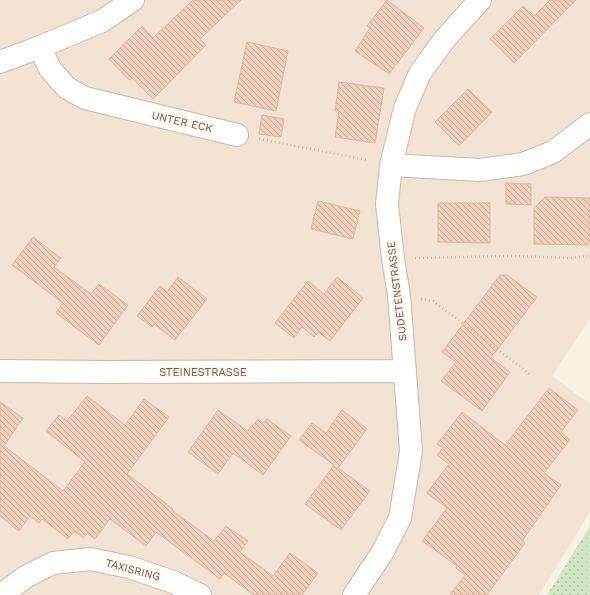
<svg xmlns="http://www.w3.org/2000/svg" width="590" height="595" font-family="'Work Sans',sans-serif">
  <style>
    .residential { fill: #f1e2d2 }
    .grass { fill: url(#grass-dots) }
    .building { fill: url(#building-back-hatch); stroke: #dfb69e }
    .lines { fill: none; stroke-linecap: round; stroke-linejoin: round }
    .street-casing { stroke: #cab8aa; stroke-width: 24 }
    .path { stroke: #d2b3a0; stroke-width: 2.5; stroke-dasharray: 1 3; stroke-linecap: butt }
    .street { stroke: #fff; stroke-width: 22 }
    .labels { text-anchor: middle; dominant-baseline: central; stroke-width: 3; stroke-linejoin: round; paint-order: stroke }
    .street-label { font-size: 11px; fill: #70584b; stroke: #fef5e8 }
  </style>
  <defs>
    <pattern id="grass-dots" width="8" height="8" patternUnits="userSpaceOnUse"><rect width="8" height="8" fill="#d2e7c3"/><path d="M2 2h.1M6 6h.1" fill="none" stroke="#afbea0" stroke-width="1.8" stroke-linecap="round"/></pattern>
    <pattern id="building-back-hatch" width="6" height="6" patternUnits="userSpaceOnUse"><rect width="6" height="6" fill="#eecfbc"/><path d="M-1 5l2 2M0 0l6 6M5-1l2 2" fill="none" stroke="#c5ab9b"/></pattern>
  </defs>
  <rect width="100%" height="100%" fill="#faf1e3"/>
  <path class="residential" d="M 0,0 L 590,0 L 590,318 L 552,376 L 590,404 L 590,512 L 539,595 L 0,595 Z"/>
  <path class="grass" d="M 590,526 L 590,595 L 547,595 Z"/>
  <path class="building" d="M 193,0 L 241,0 L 200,39 L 206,45 L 153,99 L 132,78 L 129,80 L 109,59 L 142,26 L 153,38 Z
    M 387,0 L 424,28 L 389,74 L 355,51 L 370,28 L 367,26 Z
    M 550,0 L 576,0 L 514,63 L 490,39 L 523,6 L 534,16 Z
    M 247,42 L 288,51 L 276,111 L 234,102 Z
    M 339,82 L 384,88 L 375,143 L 335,137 L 339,111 L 335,111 Z
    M 468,89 L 492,112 L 459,146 L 435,122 Z
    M 262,115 L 284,119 L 281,137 L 259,134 Z
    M 506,183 L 531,184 L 531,205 L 506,204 Z
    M 545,197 L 590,198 L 590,245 L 534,244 L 534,208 Z
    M 318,201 L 360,211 L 353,239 L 311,229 Z
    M 438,203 L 490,203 L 490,243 L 438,242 Z
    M 33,237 L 61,258 L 54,267 L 91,294 L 99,284 L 128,305 L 99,345 L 56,313 L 63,303 L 12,265 Z
    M 500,275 L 507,275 L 537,297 L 491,358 L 510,372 L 482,411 L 441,381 L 456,362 L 442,352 Z
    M 178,277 L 207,299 L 175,340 L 154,324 L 152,327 L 137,316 L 160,286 L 167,292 Z
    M 337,277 L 363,298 L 330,341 L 318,332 L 314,337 L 302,327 L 294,338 L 275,323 L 308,281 L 324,294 Z
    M 549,388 L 578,410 L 561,432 L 570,440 L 544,473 L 561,485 L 522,541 L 525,543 L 487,595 L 450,595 L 465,575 L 456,568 L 457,566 L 422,541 L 447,508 L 427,493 L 449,464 L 437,455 L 443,448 L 437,444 L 462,412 L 505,445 Z
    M 87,396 L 125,425 L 144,399 L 169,417 L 127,474 L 173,509 L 172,510 L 214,541 L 226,526 L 248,541 L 240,552 L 273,576 L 290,553 L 318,573 L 302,595 L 254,595 L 224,573 L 220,579 L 156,532 L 146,546 L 110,519 L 95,539 L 87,533 L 84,538 L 74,531 L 68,539 L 42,519 L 39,523 L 30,516 L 19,531 L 0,516 L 0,402 L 23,418 L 4,446 L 63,491 L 85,462 L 46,431 L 59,415 L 67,421 Z
    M 218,410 L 248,431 L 258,419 L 264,423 L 267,419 L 291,436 L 263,475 L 233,453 L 218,474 L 188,452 Z
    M 342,410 L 367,429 L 338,468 L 370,491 L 341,530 L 305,504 L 334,465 L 299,440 L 312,423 L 326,433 Z"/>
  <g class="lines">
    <g class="street-casing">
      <path id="street" d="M 40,47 L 50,69 L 67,88 L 85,98 L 237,135
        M 0,62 L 40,47 L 102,21 L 133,0
        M 391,165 L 480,170 L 523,164 L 553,152 L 590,124
        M 0,371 L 106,372 L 405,371
        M 1,595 L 27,576 L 53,563 L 90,559 L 129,567 L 173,582 L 200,595
        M 354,595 L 382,553 L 400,518 L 411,451 L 399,295 L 393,259 L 387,204 L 391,165 L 405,108 L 420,73 L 444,40 L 480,0"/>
    </g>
    <path class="path" d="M 259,139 L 368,160
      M 415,258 L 512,256 L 570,258 L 590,256
      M 421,299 L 433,301 L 531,375"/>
    <use href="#street" class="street"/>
  </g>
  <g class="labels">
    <g class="street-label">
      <text transform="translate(182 122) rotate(13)">UNTER ECK</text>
      <text transform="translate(397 291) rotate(-97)">SUDETENSTRASSE</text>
      <text x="203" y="372">STEINESTRASSE</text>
      <text transform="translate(133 570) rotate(15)">TAXISRING</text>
    </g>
  </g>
</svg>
